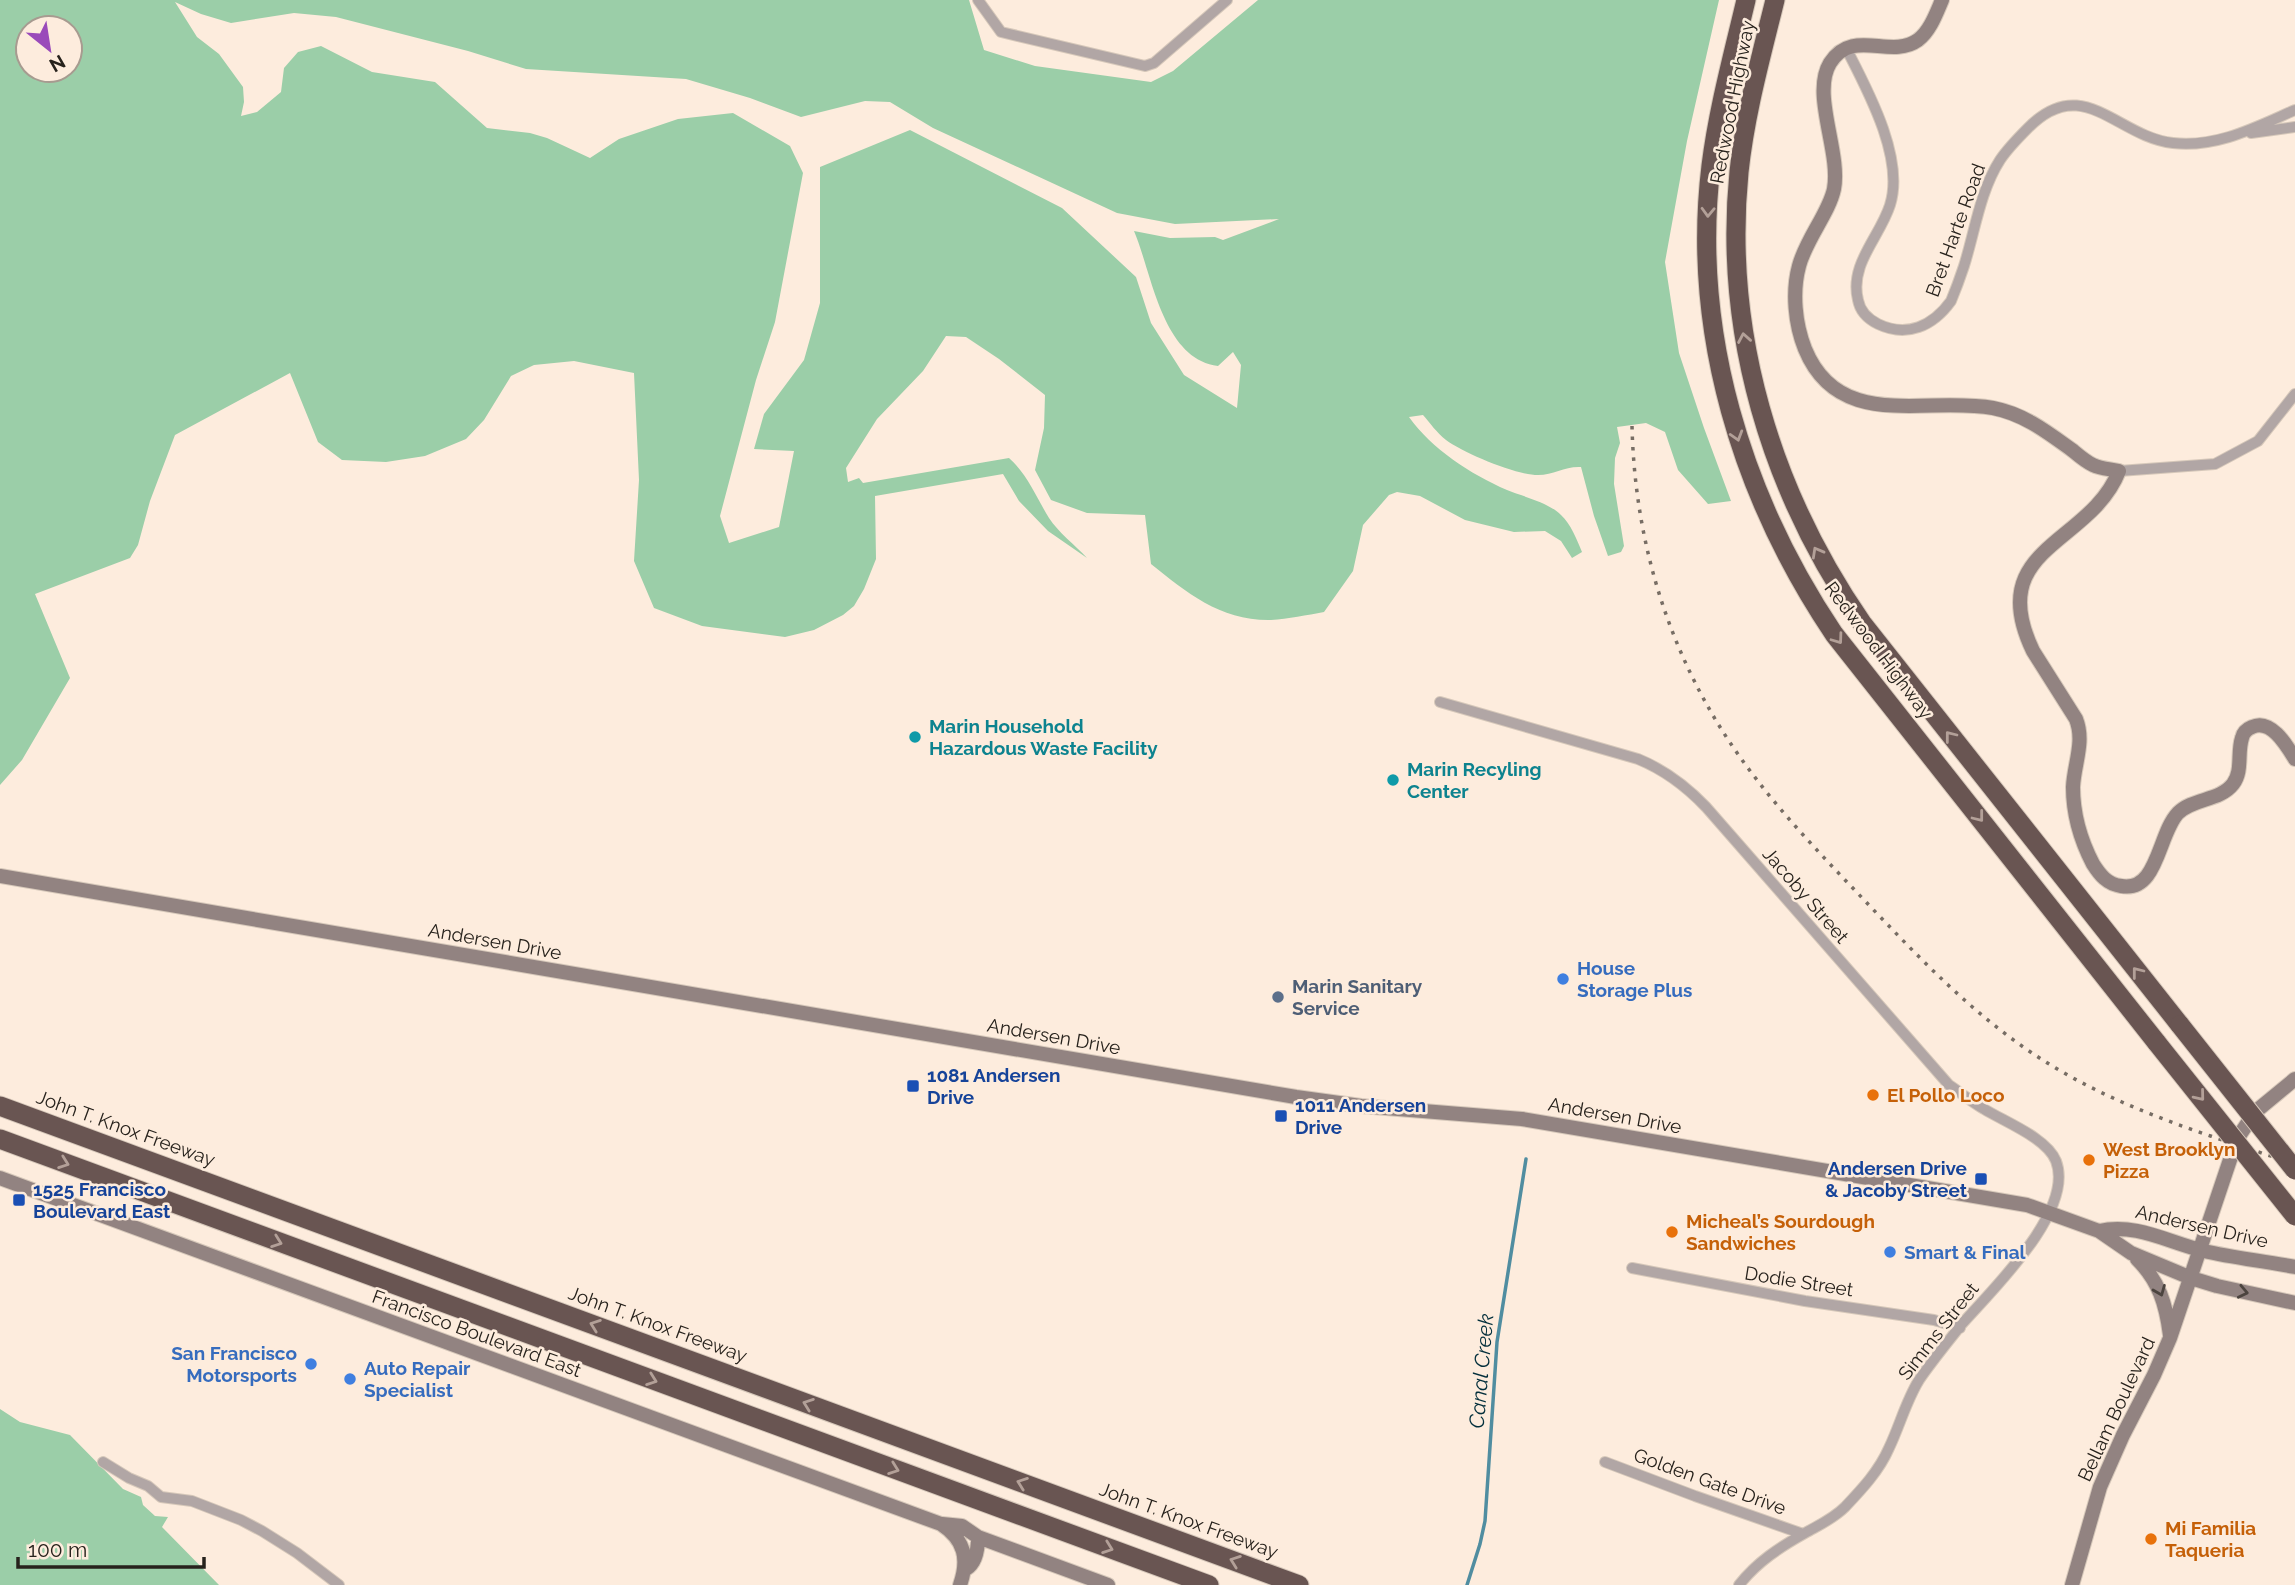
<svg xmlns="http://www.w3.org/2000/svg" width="2295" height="1585" font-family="Raleway,sans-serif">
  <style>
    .green { fill: #9bcea8; fill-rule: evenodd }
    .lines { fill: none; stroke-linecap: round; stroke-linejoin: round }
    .stream { stroke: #508da0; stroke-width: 3.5 }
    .street-casing { stroke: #d6c8ba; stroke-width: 12 }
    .secondary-casing { stroke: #d6c8ba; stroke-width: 16 }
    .highway-casing { stroke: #d6c8ba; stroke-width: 21 }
    .street { stroke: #b1a6a5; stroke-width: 10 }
    .secondary { stroke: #928381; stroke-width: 14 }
    .highway { stroke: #695552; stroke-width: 19 }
    .rail { stroke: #776d64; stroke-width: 3.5; stroke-dasharray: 3.5 7; stroke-linecap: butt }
    .highway-bridge-casing { stroke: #d6c8ba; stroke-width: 21; stroke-linecap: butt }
    .highway-bridge { stroke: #695552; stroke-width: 19 }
    .oneway { stroke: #b3a098 }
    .oneway2 { stroke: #4c443f }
    .culture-dot { fill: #0f9aa8; stroke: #fdecdd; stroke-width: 2.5 }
    .shop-dot { fill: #3f7fe0; stroke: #fdecdd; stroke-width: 2.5 }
    .service-dot { fill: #5c6f8a; stroke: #fdecdd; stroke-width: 2.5 }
    .transit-dot { fill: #1a4fb4; stroke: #fdecdd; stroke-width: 2.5 }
    .food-dot { fill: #e8710a; stroke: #fdecdd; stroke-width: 2.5 }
    .labels { text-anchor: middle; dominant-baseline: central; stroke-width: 5; stroke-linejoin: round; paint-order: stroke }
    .street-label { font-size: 19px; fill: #27221c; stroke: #fdecdd }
    .culture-label { font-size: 19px; font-weight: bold; fill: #0d838f; stroke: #fdecdd; text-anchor: start }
    .shop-label { font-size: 19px; font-weight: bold; fill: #366cbe; stroke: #fdecdd; text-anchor: start }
    .service-label { font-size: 19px; font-weight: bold; fill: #4e5e75; stroke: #fdecdd; text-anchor: start }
    .transit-label { font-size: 19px; font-weight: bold; fill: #164399; stroke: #fdecdd; text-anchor: start }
    .food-label { font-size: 19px; font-weight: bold; fill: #c56008; stroke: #fdecdd; text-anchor: start }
    .water-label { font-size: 21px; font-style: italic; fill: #032f3c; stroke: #fdecdd }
  </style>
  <rect width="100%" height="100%" fill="#fdecdd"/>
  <path class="green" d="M 0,0 L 969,0 L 984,50 L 1035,66 L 1151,82 L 1173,71 L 1258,0 L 1719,0 L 1687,141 L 1665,262 L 1679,353 L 1704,428 L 1731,501 L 1708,504 L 1678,470 L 1665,432 L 1646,423 L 1617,427 L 1620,443 L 1615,458 L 1614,484 L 1624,546 L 1621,552 L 1608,556 L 1594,516 L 1581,467 C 1565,466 1554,475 1538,475 C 1515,475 1464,453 1446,440 C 1437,433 1430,423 1423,415 L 1409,417 C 1432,449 1470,474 1507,490 C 1524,497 1548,502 1561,515 C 1571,524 1577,540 1582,552 L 1572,558 L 1561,541 L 1545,531 L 1514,532 L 1465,520 L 1420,496 L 1397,492 L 1389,495 L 1363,525 L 1353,571 L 1324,612 C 1307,615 1288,619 1271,620 C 1221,621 1187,593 1151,564 L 1145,515 L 1087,513 L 1051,500 L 1035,470 L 1044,428 L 1045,395 L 999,359 L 966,337 L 946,336 L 923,371 L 877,419 L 846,468 L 848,482 L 859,478 L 863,483 L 1009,458 C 1028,475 1036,497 1049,518 C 1058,532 1075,545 1087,558 L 1048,531 L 1019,501 L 1003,474 L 875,496 L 876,559 L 864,589 L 854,606 L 843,615 L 814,630 L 785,637 L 702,626 L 654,608 L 634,561 L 639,480 L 634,373 L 574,361 L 534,365 L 511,376 L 484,420 L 466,439 L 425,456 L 386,462 L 342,460 L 318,442 L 290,373 L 175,435 L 150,501 L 138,545 L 130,558 L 35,594 L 70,678 L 22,760 L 0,785 ZM 175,2 L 201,14 L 231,23 L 294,13 L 336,17 L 468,51 L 526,69 L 686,79 L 750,98 L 801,117 L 865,101 L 890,102 L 933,128 L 1117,213 L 1175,224 L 1279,219 L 1223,240 L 1215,237 L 1170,238 L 1134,231 C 1152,273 1162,359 1218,366 L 1233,352 L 1241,365 L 1237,408 L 1184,375 L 1151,323 L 1136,277 L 1062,208 L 910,130 L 820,167 L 820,303 L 804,360 L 764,414 L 754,449 L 794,451 L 779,527 L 729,543 L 720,516 L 756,380 L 775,322 L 803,173 L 790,146 L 733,113 L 678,119 L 619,139 L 590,158 L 547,138 L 530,133 L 487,128 L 435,82 L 372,72 L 321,46 L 298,52 L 284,68 L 281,92 L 257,112 L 241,116 L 244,102 L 243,87 L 219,54 L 197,37 ZM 28,28 L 70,28 L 70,70 L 28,70 Z
    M 0,1409 L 20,1422 L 70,1435 L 123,1489 L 141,1497 L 143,1505 L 155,1516 L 168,1517 L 162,1527 L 219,1585 L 0,1585 Z"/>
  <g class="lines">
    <path class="stream" d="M 1467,1585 L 1480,1544 L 1485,1521 L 1497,1342 L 1526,1159"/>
    <g class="street-casing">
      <path id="street" d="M 978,0 L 1001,32 L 1145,66 L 1154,63 L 1227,0
        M 1846,48 C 1867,89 1905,158 1890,205 C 1880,237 1849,264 1858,300 C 1860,311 1868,319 1878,324 C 1907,338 1933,326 1951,301 C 1956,289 1960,278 1964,266 C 1975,231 1980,191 2000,160 C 2008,148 2018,138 2028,128 C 2083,72 2117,137 2173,143 C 2217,148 2256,127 2295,110
        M 2251,133 L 2295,127
        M 2119,471 L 2215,464 L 2258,441 L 2295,394
        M 1440,702 L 1638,759 C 1665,770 1686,786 1706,807 L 1949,1085 C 1961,1093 1972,1102 1984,1109 C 2005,1122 2047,1138 2056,1161 C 2075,1211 1991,1291 1961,1325 C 1947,1343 1932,1361 1919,1380 C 1906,1401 1900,1425 1889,1448 C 1879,1471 1862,1489 1845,1507 C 1833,1519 1819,1525 1805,1533 C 1780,1547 1757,1562 1739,1585
        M 1632,1268 L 1805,1301 L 1934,1320 L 1960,1328
        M 103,1462 L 129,1478 L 148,1486 L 161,1497 L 192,1501 L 241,1520 L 262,1531 L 297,1553 L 339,1585
        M 1605,1462 L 1695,1496 L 1803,1534"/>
    </g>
    <g class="secondary-casing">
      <path id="secondary" d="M 1942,0 C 1936,14 1930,31 1918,40 C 1890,60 1853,27 1830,63 C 1811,94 1841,152 1834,189 C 1829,213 1806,239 1799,266 C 1792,292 1795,324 1805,349 C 1839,432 1926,396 1993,408 C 2024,414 2047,432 2072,450 C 2078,455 2086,462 2093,465 C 2101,469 2111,469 2119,471 C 2090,545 1983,547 2033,651 L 2076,719 C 2085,742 2074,764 2073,787 C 2073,813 2081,841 2093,864 C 2100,875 2107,884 2121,886 C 2158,893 2158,834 2178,813 C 2193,798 2220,801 2233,784 C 2243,771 2237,753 2242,738 C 2243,733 2247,729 2252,727 C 2271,718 2287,746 2295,759
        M 0,876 L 1296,1097 L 1361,1106 L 1522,1119 L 2027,1205 L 2099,1231 L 2131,1253 L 2191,1278 L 2217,1286 L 2295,1303
        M 0,1178 L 941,1524 C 965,1540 969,1559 960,1585
        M 2099,1231 C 2137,1223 2167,1242 2204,1251 C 2234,1258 2265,1261 2295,1267
        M 2137,1259 C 2159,1281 2166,1304 2170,1335
        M 942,1524 L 962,1526 L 978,1537 L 1108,1585
        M 966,1569 C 976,1563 978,1549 978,1537
        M 2072,1585 L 2100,1487 L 2123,1435 L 2154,1375 L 2170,1338 L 2237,1139 L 2255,1112 L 2295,1079"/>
    </g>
    <g class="highway-casing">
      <path id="highway" d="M 1746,0 C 1733,55 1718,110 1711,166 C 1691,332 1742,497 1834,634 L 2157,1043
        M 1775,0 C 1761,57 1745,114 1739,172 C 1723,333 1771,491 1862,623 L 2180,1025
        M 0,1106 L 1299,1585
        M 0,1139 L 1209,1585"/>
    </g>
    <use href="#street" class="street"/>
    <use href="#secondary" class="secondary"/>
    <use href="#highway" class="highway"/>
    <path class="rail" d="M 1632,426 C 1635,554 1676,675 1754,776 C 1788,821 1828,862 1867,903 C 1926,965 1984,1026 2059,1070 C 2132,1113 2214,1137 2295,1164"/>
    <g class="highway-bridge-casing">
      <path id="highway-bridge" d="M 2180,1025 L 2295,1170
        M 2157,1043 L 2295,1216"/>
    </g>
    <use href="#highway-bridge" class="highway-bridge"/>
  </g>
  <defs><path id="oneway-chevron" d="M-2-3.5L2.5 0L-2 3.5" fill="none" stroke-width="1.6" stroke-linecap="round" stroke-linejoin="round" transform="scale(1.75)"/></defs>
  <g class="oneway">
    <use href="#oneway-chevron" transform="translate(1708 212) rotate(92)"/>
    <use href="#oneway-chevron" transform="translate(1744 338) rotate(-100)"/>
    <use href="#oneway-chevron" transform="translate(1737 436) rotate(73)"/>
    <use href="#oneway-chevron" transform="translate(1817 552) rotate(-119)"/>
    <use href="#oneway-chevron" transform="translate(1838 639) rotate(54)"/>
    <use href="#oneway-chevron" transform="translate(1950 736) rotate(-128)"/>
    <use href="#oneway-chevron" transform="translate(1979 817) rotate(52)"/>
    <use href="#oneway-chevron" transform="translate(2137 972) rotate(-128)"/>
    <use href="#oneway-chevron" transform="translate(2200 1096) rotate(51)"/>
    <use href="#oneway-chevron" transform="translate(64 1163) rotate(20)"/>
    <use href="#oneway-chevron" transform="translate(277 1242) rotate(20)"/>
    <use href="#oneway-chevron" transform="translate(595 1325) rotate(-160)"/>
    <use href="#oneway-chevron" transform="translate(652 1380) rotate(20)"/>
    <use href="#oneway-chevron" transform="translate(808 1404) rotate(-160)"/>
    <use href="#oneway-chevron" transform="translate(894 1469) rotate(20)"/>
    <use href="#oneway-chevron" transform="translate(1022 1483) rotate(-160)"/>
    <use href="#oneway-chevron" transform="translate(1108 1548) rotate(20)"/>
    <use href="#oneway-chevron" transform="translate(1235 1561) rotate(-160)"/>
  </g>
  <g class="oneway2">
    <use href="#oneway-chevron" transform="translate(2160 1291) rotate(68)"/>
    <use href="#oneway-chevron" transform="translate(2243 1292) rotate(12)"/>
  </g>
  <g class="culture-dot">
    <circle cx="915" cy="737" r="7"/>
    <circle cx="1393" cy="780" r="7"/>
  </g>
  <g class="shop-dot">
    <circle cx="1563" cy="979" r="7"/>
    <circle cx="1890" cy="1252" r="7"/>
    <circle cx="311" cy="1364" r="7"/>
    <circle cx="350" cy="1379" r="7"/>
  </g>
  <circle class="service-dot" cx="1278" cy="997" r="7"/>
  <g class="transit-dot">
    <rect x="906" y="1079" width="14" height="14" rx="3.5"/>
    <rect x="1274" y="1109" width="14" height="14" rx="3.5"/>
    <rect x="1974" y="1172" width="14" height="14" rx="3.5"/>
    <rect x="12" y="1193" width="14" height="14" rx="3.5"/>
  </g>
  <g class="food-dot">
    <circle cx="1873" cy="1095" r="7"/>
    <circle cx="2089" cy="1160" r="7"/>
    <circle cx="1672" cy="1232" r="7"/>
    <circle cx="2151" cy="1539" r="7"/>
  </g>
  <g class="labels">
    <g class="street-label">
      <text transform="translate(1732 102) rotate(-79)">Redwood Highway</text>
      <text transform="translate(1955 230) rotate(-70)">Bret Harte Road</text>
      <text transform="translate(1879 650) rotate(53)">Redwood Highway</text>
      <text transform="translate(1806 895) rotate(49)">Jacoby Street</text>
      <text transform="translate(495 941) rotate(10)">Andersen Drive</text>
      <text transform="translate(1054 1036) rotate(10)">Andersen Drive</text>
      <text transform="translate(1615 1115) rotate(10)">Andersen Drive</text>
      <text transform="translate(126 1128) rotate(20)">John T. Knox Freeway</text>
      <text transform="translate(2202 1226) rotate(13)">Andersen Drive</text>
      <text transform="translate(1799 1281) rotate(9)">Dodie Street</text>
      <text transform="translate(658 1324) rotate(20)">John T. Knox Freeway</text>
      <text transform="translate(1938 1331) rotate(-52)">Simms Street</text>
      <text transform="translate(477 1333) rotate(20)">Francisco Boulevard East</text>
      <text transform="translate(2116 1409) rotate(-65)">Bellam Boulevard</text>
      <text transform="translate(1710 1481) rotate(20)">Golden Gate Drive</text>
      <text transform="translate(1189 1520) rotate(20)">John T. Knox Freeway</text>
    </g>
    <g class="culture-label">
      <text x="929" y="726">Marin Household<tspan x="929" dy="22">Hazardous Waste Facility</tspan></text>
      <text x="1407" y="769">Marin Recyling<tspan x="1407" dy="22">Center</tspan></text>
    </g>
    <g class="shop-label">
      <text x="1577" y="968">House<tspan x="1577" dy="22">Storage Plus</tspan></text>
      <text x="1904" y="1252">Smart &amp; Final</text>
      <text x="297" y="1353" text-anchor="end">San Francisco<tspan x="297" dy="22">Motorsports</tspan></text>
      <text x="364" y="1368">Auto Repair<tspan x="364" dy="22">Specialist</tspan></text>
    </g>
    <g class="service-label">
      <text x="1292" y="986">Marin Sanitary<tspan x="1292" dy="22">Service</tspan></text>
    </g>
    <g class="transit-label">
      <text x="927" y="1075">1081 Andersen<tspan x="927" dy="22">Drive</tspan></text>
      <text x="1295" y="1105">1011 Andersen<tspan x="1295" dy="22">Drive</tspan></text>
      <text x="1967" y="1168" text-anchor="end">Andersen Drive<tspan x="1967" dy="22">&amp; Jacoby Street</tspan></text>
      <text x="33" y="1189">1525 Francisco<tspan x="33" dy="22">Boulevard East</tspan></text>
    </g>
    <g class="food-label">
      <text x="1887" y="1095">El Pollo Loco</text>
      <text x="2103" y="1149">West Brooklyn<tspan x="2103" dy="22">Pizza</tspan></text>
      <text x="1686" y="1221">Micheal’s Sourdough<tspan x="1686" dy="22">Sandwiches</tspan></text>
      <text x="2165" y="1528">Mi Familia<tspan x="2165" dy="22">Taqueria</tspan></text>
    </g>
    <g class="water-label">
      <text transform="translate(1481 1371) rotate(-85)">Canal Creek</text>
    </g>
  </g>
  <g transform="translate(49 49) rotate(150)"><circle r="33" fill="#fdecdd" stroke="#a79b90" stroke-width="2"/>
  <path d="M0-5L12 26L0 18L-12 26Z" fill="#9a4aba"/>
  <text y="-10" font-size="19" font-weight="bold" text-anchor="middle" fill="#27221c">N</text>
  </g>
  <path d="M18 1557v10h186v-10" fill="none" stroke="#27221c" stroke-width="3.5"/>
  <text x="28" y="1557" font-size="21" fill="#27221c" stroke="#fdecdd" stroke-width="5" paint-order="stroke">100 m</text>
</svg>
